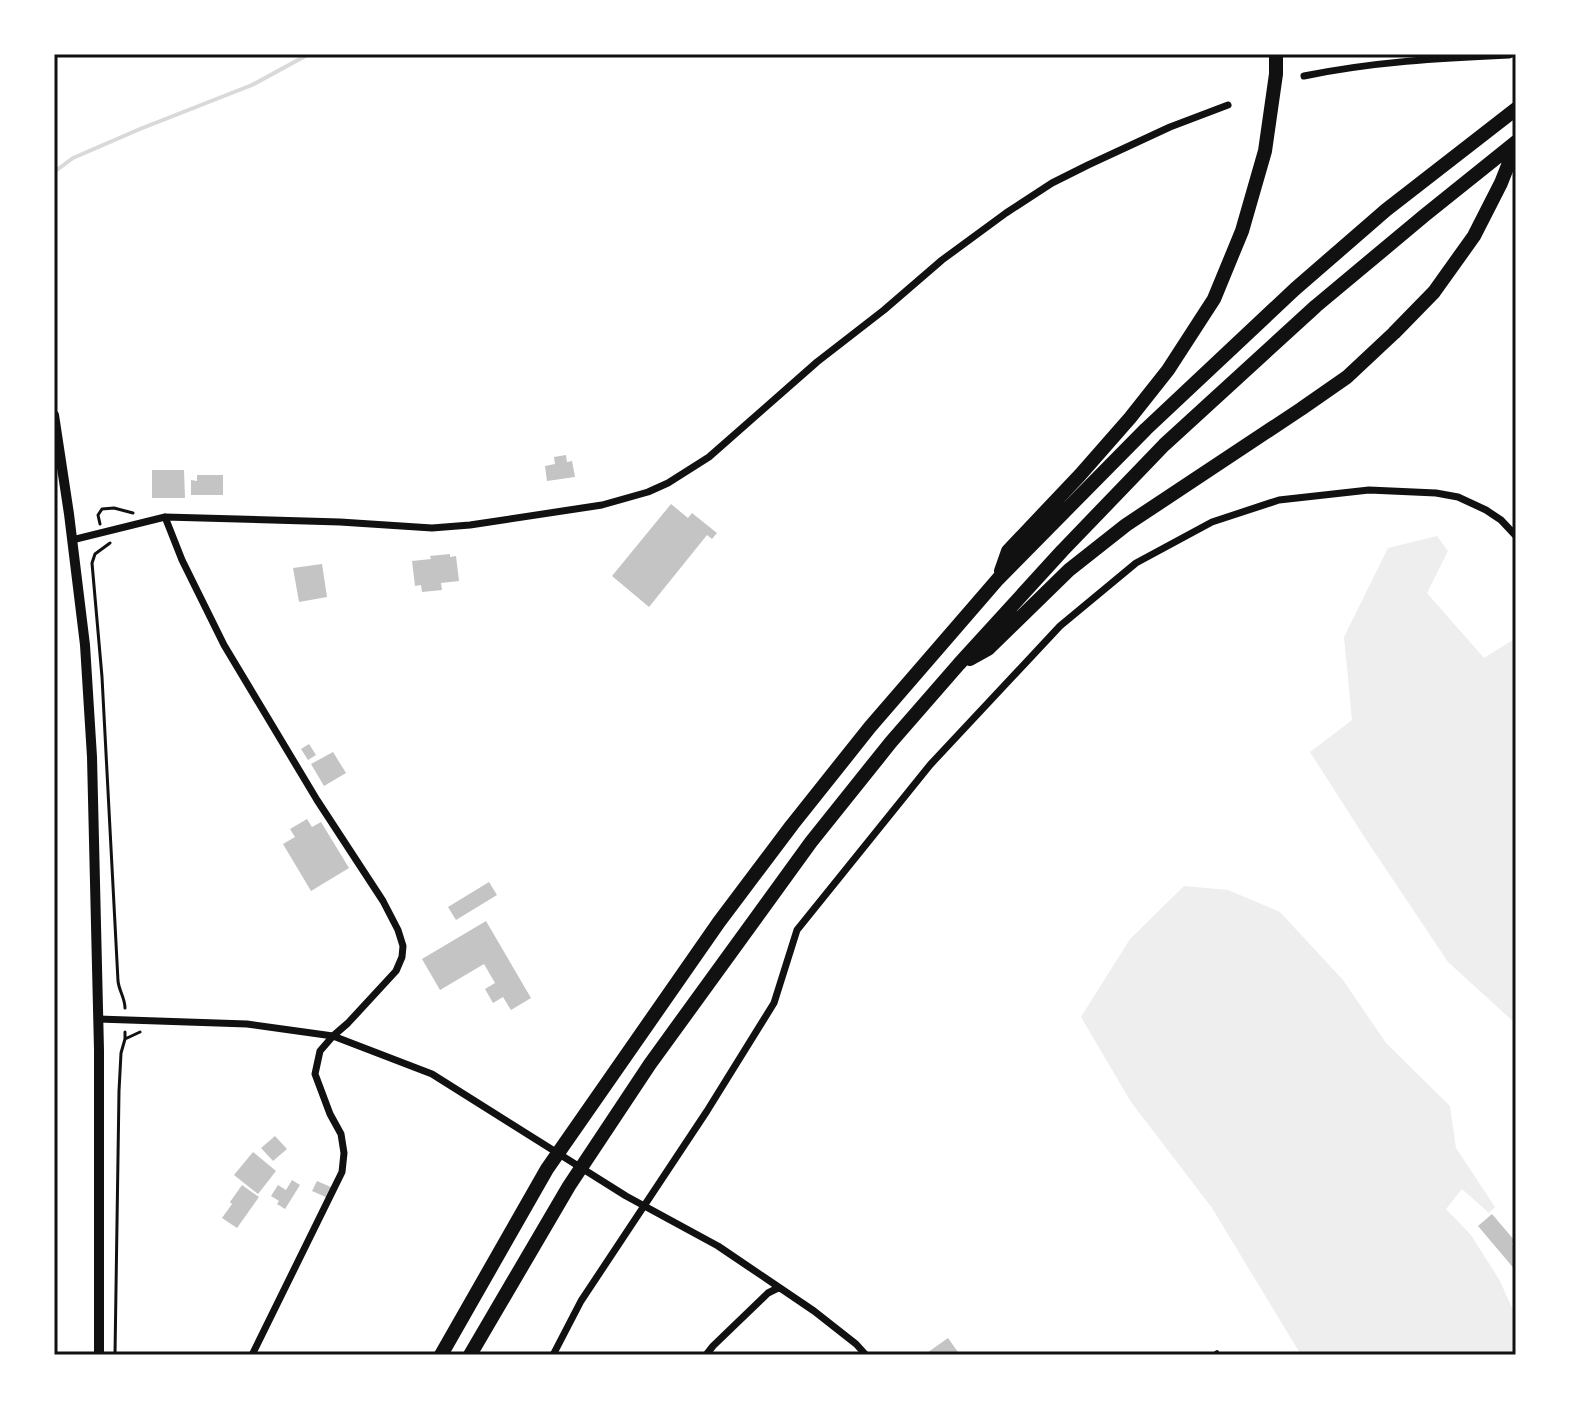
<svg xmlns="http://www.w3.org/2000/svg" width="1570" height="1409" font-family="'Asap Condensed',sans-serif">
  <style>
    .green { fill: #eee }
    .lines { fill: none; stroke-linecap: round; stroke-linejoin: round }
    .stream { stroke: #d9d9d9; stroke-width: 4 }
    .building { fill: #c4c4c4 }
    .path { stroke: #111; stroke-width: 3 }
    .service { stroke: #111; stroke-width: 4 }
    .minor { stroke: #111; stroke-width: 7 }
    .secondary { stroke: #111; stroke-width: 10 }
    .motorway { stroke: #111; stroke-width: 14 }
    .neatline { fill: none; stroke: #111; stroke-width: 3 }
  </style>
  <rect width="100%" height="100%" fill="#fff"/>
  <path class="green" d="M 1437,536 L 1448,551 L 1427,593 L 1484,658 L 1516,638 L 1516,1024 L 1448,962 L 1365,838 L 1310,752 L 1352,720 L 1344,637 L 1388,548 Z
    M 1184,886 L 1228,890 L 1280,912 L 1343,980 L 1386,1043 L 1450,1106 L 1456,1148 L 1495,1207 L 1489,1213 L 1462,1189 L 1446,1209 L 1471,1235 L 1500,1281 L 1516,1317 L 1516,1355 L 1301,1355 L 1212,1208 L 1131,1102 L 1081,1017 L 1130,939 Z"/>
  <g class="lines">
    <path class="stream" d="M 54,172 L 73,158 L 140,129 L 252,85 L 309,54"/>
  </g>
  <path class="building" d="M 566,455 L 567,462 L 572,461 L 575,477 L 547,481 L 545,466 L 555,464 L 554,457 Z
    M 152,470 L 184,470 L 185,498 L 152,498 Z
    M 197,475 L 223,475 L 223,495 L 191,495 L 191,480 L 197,481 Z
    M 671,504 L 688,518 L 692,513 L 717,533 L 712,539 L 707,535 L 649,607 L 612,576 Z
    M 450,554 L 450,557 L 456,556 L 459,581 L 441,583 L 442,590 L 422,592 L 421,585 L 415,586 L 412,561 L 431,559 L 430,556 Z
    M 322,564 L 327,597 L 299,602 L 293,568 Z
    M 309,744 L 316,755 L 308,760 L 301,749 Z
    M 333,752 L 346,773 L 324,786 L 311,764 Z
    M 307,819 L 312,827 L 321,822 L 349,868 L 311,891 L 283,844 L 295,837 L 290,829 Z
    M 489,882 L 497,895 L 456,920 L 448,907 Z
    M 486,921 L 531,998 L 511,1010 L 503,997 L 493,1003 L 485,989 L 495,983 L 484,964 L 440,990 L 422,959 Z
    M 275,1136 L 287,1149 L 273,1161 L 261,1148 Z
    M 253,1152 L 276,1171 L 258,1194 L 234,1175 Z
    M 292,1180 L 300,1185 L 285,1209 L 277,1204 L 279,1201 L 271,1196 L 278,1185 L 286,1190 Z
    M 317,1181 L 333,1188 L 328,1198 L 312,1191 Z
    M 242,1185 L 259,1197 L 237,1228 L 222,1218 L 232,1204 L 230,1202 Z
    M 1492,1214 L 1515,1241 L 1512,1244 L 1516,1249 L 1516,1271 L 1478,1226 Z
    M 948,1338 L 960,1355 L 924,1355 Z"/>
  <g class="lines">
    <path class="path" d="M 100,524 L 98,515 L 102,509 L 114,508 L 133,513
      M 110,543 L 95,554 L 92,563 L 102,677 L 118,981 C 119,991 125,998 125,1008
      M 125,1039 L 140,1032
      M 115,1355 L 119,1091 L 121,1053 L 125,1039 L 125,1032"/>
    <path class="service" d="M 1213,1355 L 1217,1352"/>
    <path class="minor" d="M 1304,76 C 1372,62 1440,58 1509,55
      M 165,517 L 182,560 L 224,645 L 317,800 L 383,901 L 398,930 L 403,946 L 402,957 L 396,971 L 348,1023 L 333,1036 L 320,1051 L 315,1074 L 330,1114 L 341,1134 L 344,1153 L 342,1172 L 252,1355
      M 72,540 L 165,517 L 340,522 L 432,528 L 470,525 L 602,505 L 648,492 L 668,483 L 709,457 L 817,362 L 884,310 L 942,260 L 1006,213 L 1052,183 L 1088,165 L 1170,127 L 1228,105
      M 98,1019 L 247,1024 L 333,1036 L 432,1074 L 626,1196 L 718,1246 L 814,1311 L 856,1344 L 866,1355
      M 553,1355 L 581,1301 L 707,1111 L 774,1003 L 797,930 L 930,765 L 1060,626 L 1136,563 L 1212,522 L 1279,500 L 1369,490 L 1436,493 L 1458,497 L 1486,510 L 1501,520 L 1516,536
      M 706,1355 L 713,1346 L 768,1293 L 778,1288"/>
    <path class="secondary" d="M 54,415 L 69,514 L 85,645 L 92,757 L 99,1050 L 99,1355"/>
    <path class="motorway" d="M 1001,571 L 1008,551 L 1080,475 L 1130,418 L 1168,370 L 1214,299 L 1242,231 L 1265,151 L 1276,74 L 1276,54
      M 970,659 L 988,649 L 1069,570 L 1126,525 L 1301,409 L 1347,377 L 1394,333 L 1434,292 L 1474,236 L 1501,183 L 1516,145
      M 441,1355 L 547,1169 L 719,922 L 792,825 L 870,727 L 998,579 L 1146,429 L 1295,289 L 1386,210 L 1516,109
      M 470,1355 L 569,1186 L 650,1064 L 811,842 L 891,742 L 959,664 L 1062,551 L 1164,445 L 1316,306 L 1425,215 L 1516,142"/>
  </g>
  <rect width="1570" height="1409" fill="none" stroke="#ffffff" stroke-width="112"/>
  <rect x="56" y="56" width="1458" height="1297" class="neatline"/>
</svg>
